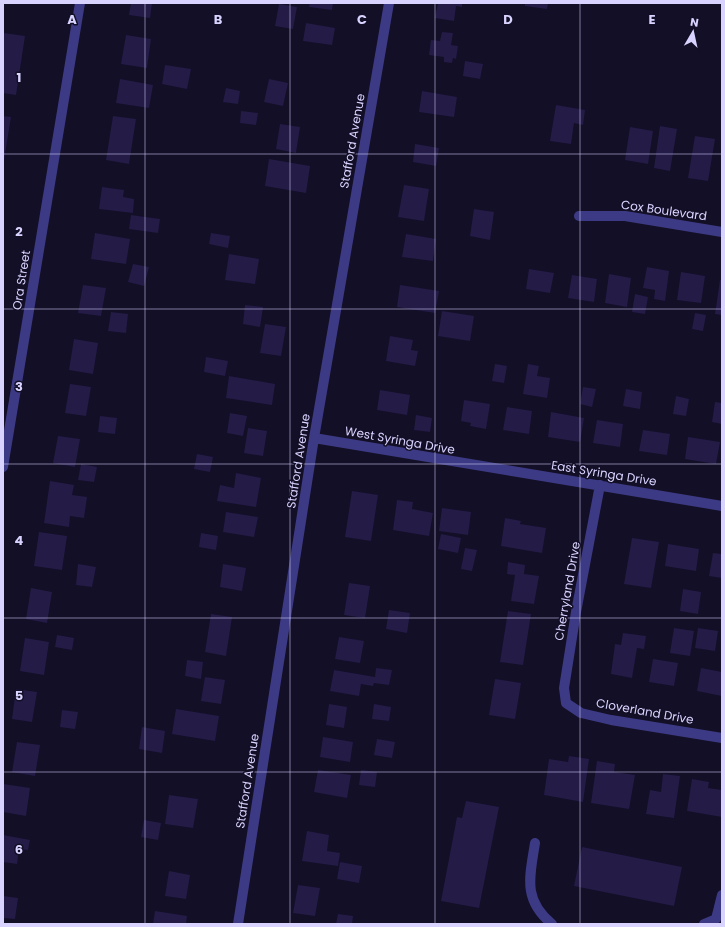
<svg xmlns="http://www.w3.org/2000/svg" width="725" height="927" font-family="Poppins,sans-serif">
  <style>
    .building { fill: #241b47 }
    .lines { fill: none; stroke-linecap: round; stroke-linejoin: round }
    .minor { stroke: #3d3a85; stroke-width: 10 }
    .grid { fill: none; stroke: #d9d4ff; stroke-width: 1; stroke-opacity: 0.55 }
    .labels { text-anchor: middle; dominant-baseline: central; stroke-width: 3; stroke-linejoin: round; paint-order: stroke }
    .street-label { font-size: 12px; fill: #d9d4ff; stroke: #130f26 }
    .grid-label { font-size: 13px; text-anchor: middle; font-weight: bold; fill: #d9d4ff; stroke: #130f26; stroke-width: 3; stroke-linejoin: round; paint-order: stroke }
  </style>
  <rect width="100%" height="100%" fill="#130f26"/>
  <path class="building" d="M 131,3 L 152,3 L 150,18 L 129,15 Z
    M 310,3 L 333,3 L 332,10 L 309,7 Z
    M 438,3 L 462,3 L 462,7 L 456,6 L 454,21 L 435,18 Z
    M 525,3 L 548,3 L 547,9 L 525,6 Z
    M 279,4 L 297,7 L 293,29 L 275,26 Z
    M 306,23 L 335,28 L 332,45 L 303,41 Z
    M 442,32 L 453,33 L 451,45 L 458,46 L 456,59 L 453,58 L 452,63 L 444,62 L 444,57 L 429,55 L 431,40 L 440,41 Z
    M 4,33 L 25,36 L 16,95 L 3,93 Z
    M 126,35 L 151,39 L 147,68 L 121,64 Z
    M 465,61 L 483,64 L 480,79 L 463,76 Z
    M 165,65 L 191,69 L 187,89 L 162,84 Z
    M 120,79 L 153,85 L 149,108 L 116,103 Z
    M 269,79 L 288,83 L 283,106 L 264,102 Z
    M 226,88 L 240,91 L 238,104 L 223,102 Z
    M 422,91 L 457,97 L 454,117 L 419,112 Z
    M 556,105 L 585,110 L 583,125 L 574,123 L 571,144 L 550,141 Z
    M 241,111 L 258,113 L 256,125 L 240,123 Z
    M 3,116 L 11,117 L 4,160 L 3,159 Z
    M 113,116 L 136,119 L 129,164 L 106,160 Z
    M 280,124 L 300,127 L 296,153 L 276,149 Z
    M 660,126 L 677,129 L 670,171 L 654,168 Z
    M 630,127 L 653,131 L 648,164 L 625,160 Z
    M 695,136 L 715,139 L 708,181 L 688,178 Z
    M 415,144 L 439,148 L 436,166 L 413,162 Z
    M 269,159 L 310,166 L 306,193 L 265,186 Z
    M 404,185 L 429,189 L 424,221 L 398,217 Z
    M 102,187 L 124,190 L 123,197 L 134,199 L 133,213 L 99,209 Z
    M 474,209 L 494,212 L 490,240 L 470,236 Z
    M 131,215 L 160,219 L 158,233 L 129,229 Z
    M 95,233 L 130,239 L 126,264 L 91,259 Z
    M 211,233 L 230,236 L 228,248 L 209,244 Z
    M 406,234 L 436,239 L 433,261 L 402,257 Z
    M 229,254 L 259,259 L 255,284 L 225,280 Z
    M 133,264 L 149,267 L 144,286 L 128,282 Z
    M 647,267 L 669,271 L 665,301 L 654,299 L 655,290 L 643,288 Z
    M 529,269 L 554,273 L 550,293 L 526,289 Z
    M 681,272 L 705,276 L 701,303 L 677,300 Z
    M 609,274 L 631,278 L 627,307 L 605,303 Z
    M 572,275 L 597,279 L 594,302 L 568,298 Z
    M 720,280 L 722,280 L 722,315 L 715,314 Z
    M 83,285 L 106,288 L 101,316 L 78,313 Z
    M 400,285 L 439,291 L 435,313 L 397,307 Z
    M 635,294 L 648,297 L 645,314 L 632,312 Z
    M 245,305 L 263,307 L 260,327 L 243,324 Z
    M 442,311 L 474,316 L 470,341 L 438,336 Z
    M 111,312 L 128,314 L 126,333 L 108,331 Z
    M 695,313 L 706,315 L 703,331 L 692,329 Z
    M 265,324 L 286,327 L 281,356 L 260,353 Z
    M 390,336 L 413,340 L 411,350 L 418,351 L 415,366 L 386,361 Z
    M 74,339 L 98,343 L 93,374 L 69,370 Z
    M 206,357 L 228,361 L 225,376 L 204,372 Z
    M 495,364 L 507,366 L 504,383 L 492,381 Z
    M 528,364 L 539,366 L 537,376 L 550,378 L 547,398 L 523,394 Z
    M 229,376 L 275,384 L 272,405 L 226,398 Z
    M 70,384 L 91,387 L 86,416 L 65,413 Z
    M 583,387 L 596,389 L 592,407 L 580,404 Z
    M 626,389 L 642,392 L 640,409 L 623,406 Z
    M 380,390 L 410,395 L 407,415 L 377,410 Z
    M 676,396 L 689,399 L 686,416 L 673,414 Z
    M 464,400 L 490,404 L 486,429 L 470,426 L 471,423 L 461,421 Z
    M 715,402 L 722,403 L 722,424 L 712,422 Z
    M 507,407 L 532,411 L 529,434 L 503,430 Z
    M 551,412 L 584,418 L 580,442 L 548,437 Z
    M 230,413 L 247,416 L 243,436 L 227,433 Z
    M 416,415 L 432,418 L 430,432 L 414,430 Z
    M 100,416 L 117,418 L 115,434 L 98,432 Z
    M 597,420 L 623,424 L 620,447 L 593,443 Z
    M 248,428 L 267,431 L 263,456 L 244,453 Z
    M 643,430 L 670,434 L 667,455 L 639,451 Z
    M 58,436 L 80,439 L 75,467 L 53,463 Z
    M 688,437 L 720,442 L 716,464 L 685,459 Z
    M 197,454 L 213,457 L 210,472 L 194,469 Z
    M 81,464 L 97,467 L 94,482 L 78,480 Z
    M 236,473 L 261,478 L 256,507 L 217,501 L 220,485 L 234,488 Z
    M 50,481 L 74,485 L 72,495 L 87,497 L 84,518 L 70,516 L 69,527 L 44,523 Z
    M 352,491 L 378,495 L 371,541 L 345,537 Z
    M 397,500 L 413,502 L 412,509 L 433,513 L 429,536 L 393,530 Z
    M 442,508 L 471,512 L 468,535 L 439,531 Z
    M 226,512 L 258,517 L 254,537 L 223,532 Z
    M 505,518 L 521,521 L 520,524 L 546,528 L 542,553 L 501,546 Z
    M 39,532 L 67,536 L 62,570 L 34,566 Z
    M 201,533 L 218,536 L 216,550 L 199,547 Z
    M 441,534 L 461,538 L 458,553 L 438,549 Z
    M 632,538 L 659,542 L 651,588 L 624,584 Z
    M 668,544 L 699,549 L 696,571 L 665,566 Z
    M 465,548 L 477,550 L 472,571 L 461,569 Z
    M 713,553 L 722,554 L 722,578 L 709,576 Z
    M 508,562 L 525,565 L 524,574 L 539,576 L 534,604 L 511,601 L 515,575 L 507,574 Z
    M 78,564 L 96,567 L 92,587 L 76,585 Z
    M 223,564 L 246,568 L 242,591 L 220,587 Z
    M 349,583 L 370,586 L 365,618 L 344,615 Z
    M 31,588 L 52,592 L 47,623 L 26,619 Z
    M 683,589 L 701,592 L 698,614 L 680,611 Z
    M 389,610 L 410,613 L 407,633 L 386,629 Z
    M 508,611 L 531,614 L 523,665 L 500,662 Z
    M 211,614 L 232,617 L 226,656 L 205,652 Z
    M 674,628 L 694,631 L 690,656 L 670,653 Z
    M 698,628 L 718,631 L 715,651 L 695,648 Z
    M 623,633 L 646,636 L 644,649 L 637,648 L 632,678 L 611,674 L 615,644 L 621,645 Z
    M 57,635 L 74,638 L 72,650 L 55,647 Z
    M 339,637 L 364,641 L 360,663 L 335,659 Z
    M 25,638 L 49,642 L 44,675 L 20,671 Z
    M 653,659 L 678,663 L 674,686 L 649,682 Z
    M 187,660 L 203,662 L 201,679 L 185,676 Z
    M 376,668 L 392,670 L 389,685 L 374,683 L 373,686 L 361,684 L 359,696 L 330,691 L 334,670 L 375,677 Z
    M 701,668 L 722,672 L 722,696 L 697,691 Z
    M 205,677 L 225,680 L 221,704 L 201,701 Z
    M 495,679 L 521,683 L 515,719 L 489,715 Z
    M 16,689 L 37,692 L 32,722 L 12,719 Z
    M 329,704 L 347,707 L 344,728 L 326,725 Z
    M 374,704 L 391,707 L 389,721 L 372,719 Z
    M 176,709 L 219,716 L 215,741 L 172,734 Z
    M 62,710 L 78,712 L 75,729 L 60,727 Z
    M 142,727 L 165,731 L 162,753 L 139,749 Z
    M 323,737 L 353,742 L 350,762 L 320,757 Z
    M 377,739 L 395,742 L 392,758 L 374,755 Z
    M 17,742 L 40,745 L 35,776 L 12,772 Z
    M 569,756 L 589,759 L 583,802 L 544,795 L 549,759 L 568,762 Z
    M 597,761 L 615,764 L 614,772 L 635,775 L 629,809 L 591,803 Z
    M 318,770 L 351,775 L 347,798 L 314,792 Z
    M 361,770 L 377,772 L 375,787 L 359,785 Z
    M 663,774 L 680,776 L 674,818 L 646,814 L 650,790 L 661,792 Z
    M 692,779 L 709,782 L 708,788 L 722,790 L 722,817 L 687,811 Z
    M 3,784 L 30,788 L 26,816 L 3,812 Z
    M 169,795 L 198,799 L 193,828 L 165,824 Z
    M 466,801 L 499,807 L 479,908 L 441,901 L 457,817 L 462,818 Z
    M 144,820 L 161,823 L 158,840 L 141,837 Z
    M 307,831 L 329,835 L 327,851 L 340,853 L 338,866 L 302,861 Z
    M 3,835 L 30,840 L 28,850 L 19,849 L 17,864 L 3,862 Z
    M 582,847 L 682,867 L 674,906 L 574,886 Z
    M 340,862 L 362,866 L 359,883 L 337,879 Z
    M 169,871 L 190,875 L 186,899 L 165,896 Z
    M 298,885 L 320,888 L 315,916 L 293,913 Z
    M 3,896 L 18,898 L 15,919 L 3,918 Z
    M 155,911 L 187,916 L 186,924 L 153,924 Z
    M 338,914 L 353,916 L 352,924 L 336,924 Z"/>
  <g class="lines">
    <path class="minor" d="M 579,216 L 625,216 L 722,232
      M 314,438 C 450,461 586,483 722,506
      M 3,467 L 80,3
      M 600,485 L 576,612 L 564,688 L 566,703 L 581,713 L 611,720 L 722,738
      M 535,843 C 530,876 522,899 552,924
      M 238,924 L 314,438 L 389,3
      M 704,924 L 716,919 L 722,895"/>
  </g>
  <path class="grid" d="M 145,3 L 145,924M 290,3 L 290,924M 435,3 L 435,924M 580,3 L 580,924M 3,154 L 722,154M 3,309 L 722,309M 3,464 L 722,464M 3,618 L 722,618M 3,772 L 722,772"/>
  <g class="labels">
    <g class="street-label">
      <text transform="translate(352 141) rotate(-80)">Stafford Avenue</text>
      <text transform="translate(664 210) rotate(8)">Cox Boulevard</text>
      <text transform="translate(21 280) rotate(-81)">Ora Street</text>
      <text transform="translate(400 440) rotate(10)">West Syringa Drive</text>
      <text transform="translate(298 461) rotate(-81)">Stafford Avenue</text>
      <text transform="translate(604 473) rotate(9)">East Syringa Drive</text>
      <text transform="translate(567 591) rotate(-80)">Cherryland Drive</text>
      <text transform="translate(645 711) rotate(10)">Cloverland Drive</text>
      <text transform="translate(247 781) rotate(-81)">Stafford Avenue</text>
    </g>
  </g>
  <g class="grid-label">
    <text x="72" y="24">A</text>
    <text x="218" y="24">B</text>
    <text x="362" y="24">C</text>
    <text x="508" y="24">D</text>
    <text x="652" y="24">E</text>
    <text x="19" y="82">1</text>
    <text x="19" y="236">2</text>
    <text x="19" y="391">3</text>
    <text x="19" y="545">4</text>
    <text x="19" y="700">5</text>
    <text x="19" y="854">6</text>
  </g>
  <rect width="725" height="927" fill="none" stroke="#d9d4ff" stroke-width="8"/>
  <g transform="translate(693 32) rotate(9)" stroke="#130f26" stroke-width="3" paint-order="stroke">
  <path d="M0-3L7 15L0 10L-7 15Z" fill="#d9d4ff"/>
  <text y="-6" font-size="11" font-weight="bold" text-anchor="middle" fill="#d9d4ff">N</text>
  </g>
</svg>
